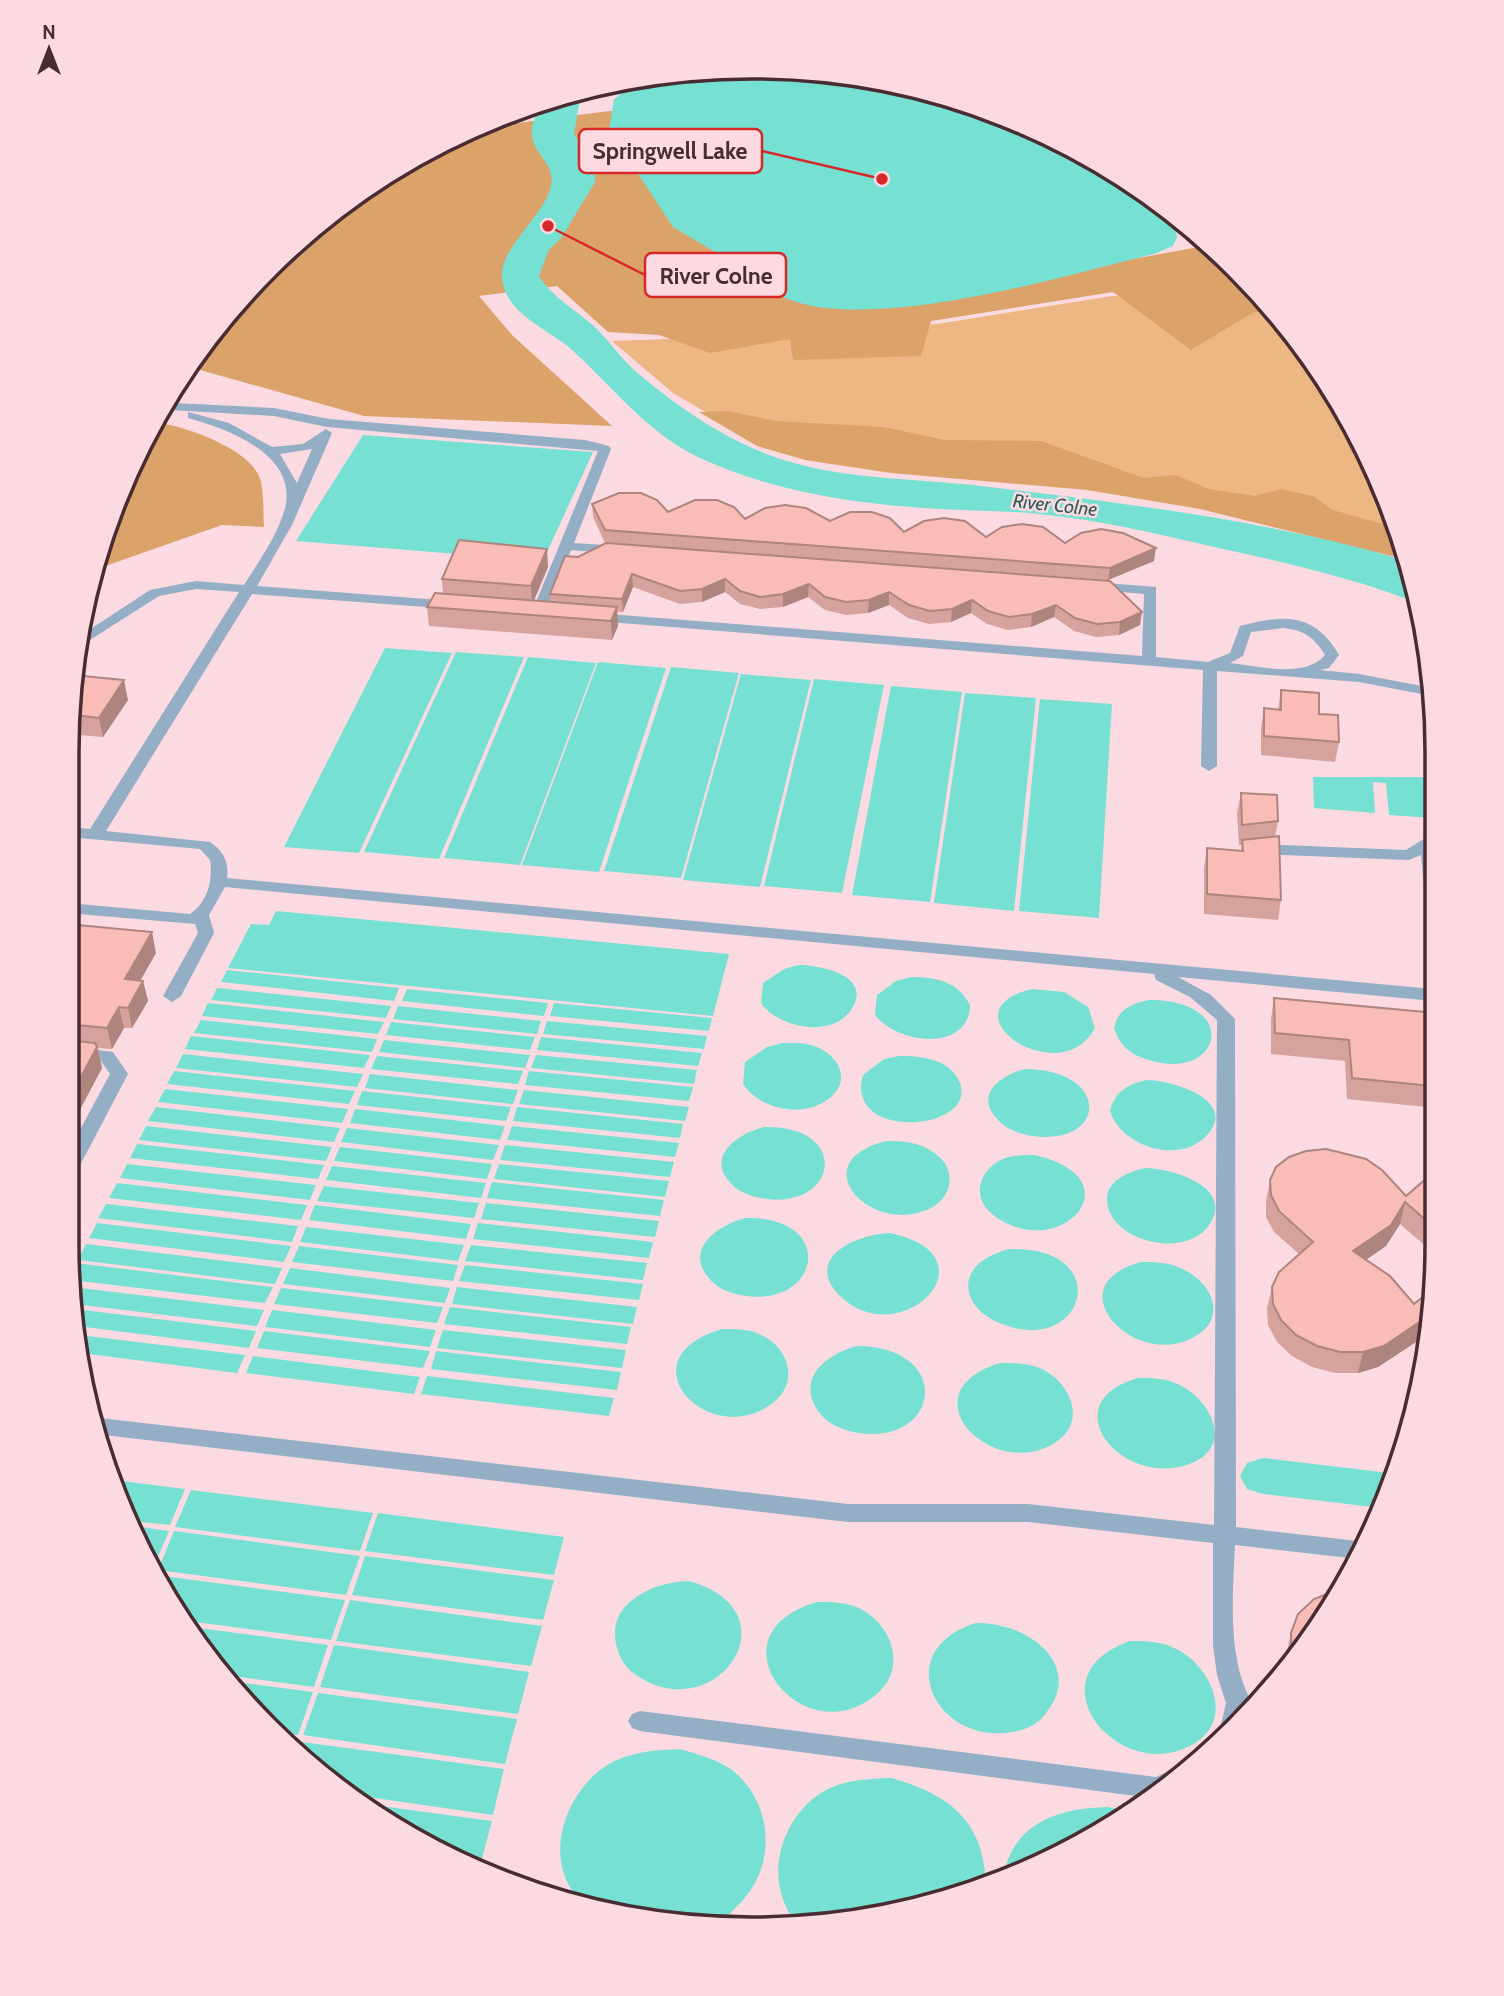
<svg xmlns="http://www.w3.org/2000/svg" width="1504" height="1996" font-family="Cabin,sans-serif">
  <style>
    .green { fill: #edb783 }
    .forest { fill: #dba269 }
    .water { fill: #76e0d3 }
    .lines { fill: none; stroke-linecap: round; stroke-linejoin: round }
    .canal { fill: #76e0d3; fill-rule: evenodd }
    .service { fill: #93aec5; fill-rule: evenodd }
    .wall { fill: #d6a29d }
    .shaded-wall { fill: #ae847f }
    .building { fill: #f9bcb6; stroke: #ae847f; stroke-width: 2 }
    .labels { text-anchor: middle; dominant-baseline: central; stroke-width: 5; stroke-linejoin: round; paint-order: stroke }
    .far-water-label { font-size: 19px; font-style: italic; fill: #2b5a54; stroke: #fbdbe1 }
    .rim { fill: none; stroke: #492b32; stroke-width: 3.5 }
    .leader { fill: none; stroke: #d62828; stroke-width: 2.5 }
    .callout-dot { fill: #d62828; stroke: #fbdbe1; stroke-width: 2.5 }
    .callout { fill: #fbdbe1; stroke: #d62828; stroke-width: 2.5 }
    .callout-label { font-size: 23px; text-anchor: middle; font-weight: bold; fill: #492b32 }
  </style>
  <rect width="100%" height="100%" fill="#fbdbe1"/>
  <path class="green" d="M 1231,293 L 1257,293 L 1296,335 L 1385,490 L 1398,536 L 707,413 L 673,393 L 612,341 L 803,334 L 937,324 L 1112,296 Z"/>
  <path class="forest" d="M 632,108 L 872,307 L 1204,246 L 1209,242 L 1274,312 L 1254,312 L 1191,350 L 1113,292 L 931,321 L 921,356 L 793,360 L 790,339 L 710,353 L 659,335 L 608,332 L 557,286 L 479,296 L 512,335 L 612,426 L 364,416 L 186,366 C 213,334 238,296 268,267 C 318,217 406,153 472,129 Z
    M 727,411 L 776,421 L 883,427 L 945,440 L 1041,441 L 1144,478 L 1176,475 L 1209,489 L 1255,496 L 1281,489 L 1313,496 L 1333,510 L 1396,528 L 1404,559 L 1200,509 L 1087,490 L 891,473 L 805,460 L 757,446 L 699,412 Z
    M 155,422 C 184,426 254,449 261,482 C 264,496 263,513 264,527 L 222,525 L 91,571 L 119,489 Z"/>
  <path class="water" d="M 708,68 L 842,72 L 973,103 L 1095,159 L 1172,214 L 1177,237 L 1173,246 L 1154,254 C 1071,273 816,354 757,277 L 673,227 L 609,130 L 614,99 L 642,79 Z
    M 591,87 L 579,105 L 574,134 L 596,163 L 595,182 L 562,237 L 549,250 L 539,276 C 554,299 578,311 597,329 C 610,342 620,357 633,369 C 672,403 722,438 772,456 C 837,480 913,478 981,486 C 1124,503 1266,520 1404,560 L 1415,602 C 1353,578 1288,563 1223,549 C 1162,535 1101,520 1039,514 C 1012,511 986,511 960,510 C 873,506 780,495 700,458 C 647,433 614,388 571,349 C 548,329 505,314 502,278 C 499,250 540,219 550,190 C 561,154 510,153 543,102 Z
    M 363,435 L 593,452 L 543,561 L 296,541 Z
    M 385,648 L 452,653 L 359,853 L 284,847 Z
    M 456,652 L 524,657 L 439,859 L 364,852 Z
    M 528,657 L 596,663 L 520,865 L 444,858 Z
    M 598,662 L 666,668 L 599,872 L 522,865 Z
    M 671,667 L 739,673 L 681,878 L 604,871 Z
    M 741,674 L 811,680 L 760,887 L 683,880 Z
    M 814,679 L 884,685 L 842,893 L 764,886 Z
    M 891,686 L 962,692 L 930,902 L 852,895 Z
    M 965,693 L 1036,698 L 1014,911 L 934,903 Z
    M 1040,699 L 1112,704 L 1099,918 L 1019,911 Z
    M 1313,777 L 1432,777 L 1433,818 L 1389,815 L 1386,783 L 1373,782 L 1375,813 L 1314,808 Z
    M 276,911 L 729,954 L 713,1016 L 228,968 L 251,924 L 269,925 Z
    M 798,965 C 818,965 869,974 854,1005 C 837,1040 779,1029 761,1003 L 763,983 L 784,969 Z
    M 227,970 L 399,988 L 394,1001 L 221,982 Z
    M 911,977 C 935,977 958,981 970,1005 C 969,1053 897,1044 875,1015 L 877,995 L 896,981 Z
    M 217,988 L 391,1006 L 386,1018 L 211,1000 Z
    M 407,989 L 548,1003 L 548,1004 L 544,1016 L 402,1001 Z
    M 1032,989 L 1064,992 L 1088,1007 L 1095,1028 C 1060,1094 940,1011 1032,989 Z
    M 1149,1000 C 1243,1000 1221,1083 1149,1060 C 1131,1055 1120,1046 1114,1028 C 1118,1009 1131,1004 1149,1000 Z
    M 208,1003 L 384,1022 L 378,1034 L 202,1016 Z
    M 554,1003 L 712,1018 L 709,1031 L 550,1016 Z
    M 398,1006 L 541,1021 L 537,1034 L 393,1019 Z
    M 201,1020 L 377,1039 L 372,1052 L 194,1033 Z
    M 547,1021 L 707,1036 L 704,1049 L 543,1034 Z
    M 391,1022 L 535,1037 L 530,1050 L 386,1035 Z
    M 191,1036 L 370,1055 L 364,1068 L 185,1049 Z
    M 541,1037 L 702,1053 L 698,1066 L 537,1050 Z
    M 384,1040 L 530,1055 L 525,1068 L 379,1052 Z
    M 782,1043 C 793,1043 804,1042 814,1046 C 835,1053 852,1076 833,1095 C 808,1120 761,1111 743,1084 L 745,1062 L 767,1047 Z
    M 183,1054 L 363,1074 L 357,1087 L 176,1068 Z
    M 536,1055 L 697,1070 L 694,1084 L 531,1068 Z
    M 377,1056 L 523,1071 L 518,1084 L 371,1069 Z
    M 899,1056 C 919,1056 945,1058 957,1077 C 989,1130 843,1145 863,1075 L 884,1059 Z
    M 1025,1069 C 1110,1069 1109,1146 1032,1136 C 1020,1134 1006,1129 998,1120 C 973,1095 1001,1075 1025,1069 Z
    M 174,1071 L 355,1091 L 349,1104 L 167,1084 Z
    M 529,1071 L 693,1087 L 689,1101 L 525,1085 Z
    M 370,1074 L 518,1090 L 513,1104 L 365,1088 Z
    M 1146,1080 C 1170,1080 1238,1099 1208,1134 C 1181,1166 1121,1147 1110,1111 C 1115,1091 1127,1085 1146,1080 Z
    M 165,1089 L 348,1109 L 342,1123 L 158,1102 Z
    M 524,1090 L 689,1107 L 685,1121 L 519,1104 Z
    M 362,1091 L 511,1107 L 506,1121 L 357,1105 Z
    M 156,1107 L 340,1128 L 334,1142 L 148,1121 Z
    M 517,1107 L 683,1124 L 680,1138 L 513,1121 Z
    M 355,1109 L 505,1126 L 500,1140 L 350,1123 Z
    M 146,1126 L 332,1147 L 326,1161 L 139,1140 Z
    M 512,1126 L 679,1143 L 675,1157 L 507,1140 Z
    M 764,1127 C 851,1125 838,1208 767,1199 C 757,1198 746,1195 737,1189 C 702,1161 733,1135 764,1127 Z
    M 347,1128 L 499,1145 L 493,1160 L 341,1142 Z
    M 886,1141 C 903,1141 919,1142 933,1152 C 956,1166 955,1195 931,1208 C 871,1238 801,1162 886,1141 Z
    M 137,1144 L 324,1165 L 318,1179 L 130,1158 Z
    M 505,1145 L 674,1162 L 670,1177 L 500,1160 Z
    M 340,1147 L 492,1164 L 487,1179 L 334,1161 Z
    M 1035,1155 C 1139,1179 1058,1266 992,1214 C 971,1197 979,1169 1003,1159 C 1013,1155 1024,1155 1035,1155 Z
    M 127,1164 L 316,1185 L 310,1200 L 120,1178 Z
    M 499,1164 L 669,1181 L 665,1197 L 494,1179 Z
    M 332,1166 L 486,1183 L 481,1198 L 326,1180 Z
    M 1144,1168 C 1170,1168 1236,1186 1209,1225 C 1192,1251 1148,1246 1126,1231 C 1116,1224 1107,1213 1107,1200 C 1107,1180 1127,1173 1144,1168 Z
    M 492,1182 L 664,1200 L 660,1216 L 487,1198 Z
    M 117,1183 L 307,1205 L 301,1220 L 109,1198 Z
    M 324,1186 L 479,1203 L 474,1218 L 317,1201 Z
    M 486,1203 L 659,1221 L 655,1237 L 481,1219 Z
    M 106,1204 L 298,1226 L 292,1242 L 98,1218 Z
    M 315,1205 L 471,1224 L 466,1239 L 309,1220 Z
    M 745,1218 C 837,1216 821,1306 746,1296 C 735,1294 725,1292 716,1285 C 680,1255 712,1227 745,1218 Z
    M 97,1223 L 291,1246 L 284,1262 L 89,1238 Z
    M 478,1223 L 653,1242 L 649,1258 L 473,1239 Z
    M 306,1227 L 464,1245 L 458,1261 L 300,1242 Z
    M 890,1233 C 999,1256 901,1355 840,1296 C 802,1258 857,1234 890,1233 Z
    M 86,1244 L 282,1268 L 275,1284 L 78,1260 Z
    M 471,1245 L 647,1263 L 643,1280 L 465,1261 Z
    M 299,1246 L 458,1265 L 453,1281 L 292,1262 Z
    M 1009,1249 C 1117,1246 1085,1357 1002,1324 C 989,1319 975,1310 970,1296 C 961,1269 987,1255 1009,1249 Z
    M 1141,1262 C 1153,1262 1166,1262 1178,1267 C 1214,1281 1231,1322 1188,1340 C 1130,1365 1056,1285 1141,1262 Z
    M 75,1263 L 273,1287 L 265,1303 L 71,1280 L 70,1273 Z
    M 465,1265 L 643,1284 L 639,1300 L 459,1281 Z
    M 290,1268 L 450,1288 L 445,1303 L 283,1284 Z
    M 72,1287 L 264,1310 L 257,1326 L 74,1304 Z
    M 457,1287 L 637,1307 L 633,1324 L 452,1304 Z
    M 281,1288 L 443,1307 L 437,1323 L 274,1304 Z
    M 450,1307 L 631,1327 L 627,1344 L 444,1324 Z
    M 75,1309 L 256,1331 L 249,1348 L 77,1326 Z
    M 272,1310 L 436,1330 L 430,1347 L 265,1327 Z
    M 722,1329 C 735,1329 748,1329 759,1334 C 788,1346 800,1381 774,1402 C 711,1453 620,1359 722,1329 Z
    M 443,1330 L 626,1350 L 622,1368 L 437,1348 Z
    M 264,1331 L 430,1351 L 423,1368 L 257,1348 Z
    M 78,1335 L 79,1335 L 245,1355 L 237,1373 L 81,1353 Z
    M 856,1346 C 954,1346 941,1445 859,1433 C 844,1431 827,1424 818,1411 C 796,1378 826,1355 856,1346 Z
    M 436,1351 L 621,1372 L 617,1390 L 431,1369 Z
    M 253,1356 L 420,1377 L 414,1394 L 246,1373 Z
    M 1000,1363 C 1012,1363 1025,1363 1037,1367 C 1070,1379 1090,1423 1053,1444 C 990,1481 905,1392 1000,1363 Z
    M 427,1376 L 614,1398 L 609,1416 L 421,1394 Z
    M 1138,1378 C 1151,1378 1163,1378 1175,1383 C 1208,1395 1236,1445 1192,1463 C 1123,1491 1050,1403 1138,1378 Z
    M 114,1480 L 185,1489 L 170,1525 L 131,1521 Z
    M 191,1490 L 373,1513 L 360,1551 L 175,1527 Z
    M 378,1513 L 564,1537 L 554,1575 L 365,1551 Z
    M 133,1526 L 169,1531 L 153,1569 L 151,1568 Z
    M 174,1531 L 175,1531 L 360,1556 L 346,1595 L 158,1570 Z
    M 365,1556 L 554,1580 L 543,1620 L 352,1595 Z
    M 156,1575 L 345,1600 L 331,1640 L 187,1621 L 159,1587 Z
    M 689,1581 C 793,1610 723,1720 646,1681 C 637,1676 627,1670 622,1660 C 596,1610 646,1582 689,1581 Z
    M 350,1600 L 542,1626 L 531,1666 L 336,1641 Z
    M 817,1602 C 831,1602 845,1602 859,1608 C 890,1623 907,1664 880,1691 C 807,1761 703,1635 817,1602 Z
    M 976,1623 C 1030,1622 1089,1668 1041,1719 C 1034,1726 1022,1731 1012,1732 C 935,1745 889,1650 976,1623 Z
    M 191,1627 L 328,1645 L 314,1687 L 231,1676 Z
    M 1130,1641 C 1144,1641 1158,1641 1172,1647 C 1208,1661 1237,1717 1195,1743 C 1122,1789 1027,1677 1130,1641 Z
    M 334,1645 L 529,1672 L 518,1714 L 320,1687 Z
    M 236,1682 L 313,1692 L 298,1735 L 278,1733 Z
    M 318,1693 L 517,1719 L 505,1764 L 303,1735 Z
    M 302,1742 L 504,1769 L 493,1815 L 354,1795 L 300,1759 L 297,1756 Z
    M 680,1749 C 700,1755 722,1760 738,1775 C 773,1809 775,1864 743,1900 C 735,1908 726,1920 714,1923 C 695,1926 669,1920 650,1918 C 629,1917 600,1917 583,1903 C 537,1862 567,1782 617,1760 C 638,1751 658,1750 680,1749 Z
    M 891,1778 C 949,1794 984,1821 986,1884 L 798,1928 C 793,1919 786,1909 783,1899 C 768,1859 790,1808 828,1789 C 848,1779 870,1779 891,1778 Z
    M 366,1804 L 492,1821 L 479,1869 L 448,1859 Z
    M 1108,1807 L 1127,1812 L 1014,1877 L 1003,1880 C 1011,1823 1058,1808 1108,1807 Z"/>
  <g class="lines">
    <path class="canal" d="M 1263,1458 L 1389,1473 L 1396,1475 L 1381,1508 L 1263,1494 L 1247,1489 L 1240,1476 L 1247,1463 Z"/>
    <path class="service" d="M 168,398 L 173,403 L 274,408 L 329,419 L 585,440 L 609,446 L 611,449 L 574,543 L 619,546 L 626,550 L 619,554 L 571,550 L 546,612 L 539,616 L 534,615 L 532,612 L 598,451 L 327,427 L 274,416 L 169,410 L 163,406 Z
      M 188,412 L 229,423 L 272,447 L 303,444 L 326,429 L 332,433 L 292,525 L 257,586 L 453,601 L 460,605 L 453,609 L 252,594 L 106,831 L 210,842 C 223,851 229,861 227,878 L 1434,989 L 1434,1001 L 1178,977 L 1211,995 L 1235,1019 L 1236,1527 L 1366,1542 L 1358,1559 L 1235,1545 C 1233,1595 1226,1664 1255,1707 L 1224,1737 L 1220,1729 L 1226,1703 L 1217,1675 L 1213,1645 L 1213,1543 L 1028,1522 L 848,1522 L 95,1434 L 91,1417 L 848,1504 L 1028,1504 L 1214,1525 L 1217,1020 L 1190,997 L 1156,980 L 1154,974 L 225,887 L 209,915 L 214,933 L 181,996 L 172,1002 L 163,996 L 198,933 L 195,924 L 67,913 L 67,903 L 190,914 C 208,902 213,880 210,860 L 200,849 L 68,837 L 68,827 L 90,829 L 239,592 L 196,589 L 159,596 L 79,647 L 80,636 L 150,590 L 196,581 L 244,585 C 259,561 278,535 285,508 C 298,454 227,429 188,418 ZM 312,449 L 297,483 L 280,454 Z
      M 1093,582 L 1156,587 L 1156,657 L 1208,662 L 1230,653 L 1240,626 C 1284,614 1315,613 1339,655 L 1329,668 L 1320,670 L 1359,674 L 1432,688 L 1432,696 L 1359,682 L 1217,671 L 1217,766 L 1209,771 L 1201,766 L 1203,670 L 596,621 L 589,617 L 596,613 L 1142,656 L 1144,594 L 1088,589 L 1088,583 ZM 1283,628 C 1304,630 1314,637 1325,655 C 1305,679 1258,666 1230,663 L 1243,656 L 1251,632 Z
      M 1433,837 L 1433,903 L 1425,898 L 1421,855 L 1409,860 L 1256,854 L 1248,849 L 1256,844 L 1406,850 L 1422,840 Z
      M 67,1046 L 113,1052 L 128,1074 L 77,1171 L 74,1176 L 67,1178 L 67,1154 L 110,1074 L 101,1061 L 67,1058 Z
      M 640,1711 L 1156,1777 L 1181,1766 L 1189,1769 L 1169,1788 L 1151,1798 L 640,1731 L 632,1728 L 628,1721 L 632,1714 Z"/>
  </g>
  <path class="wall" d="M 592,504 L 745,519 L 830,521 L 904,532 L 1065,543 L 1154,561 L 1108,580 L 620,544 L 1110,581 L 1140,625 L 1119,635 L 1096,637 L 1074,631 L 1054,617 L 1031,627 L 1008,630 L 987,624 L 971,613 L 951,622 L 929,624 L 908,618 L 889,605 L 868,613 L 846,615 L 825,610 L 808,597 L 783,607 L 760,609 L 740,604 L 725,592 L 702,602 L 680,604 L 633,587 L 623,612 L 617,612 L 618,626 L 612,640 L 429,626 L 427,607 L 443,593 L 442,579 L 548,567 L 534,600 L 550,602 L 550,594 L 578,557 L 605,543 L 593,517 Z
    M 1281,690 L 1319,714 L 1339,742 L 1335,762 L 1261,755 L 1261,728 L 1264,708 L 1278,709 Z
    M 128,700 L 103,737 L 79,735 L 70,748 L 68,747 L 68,708 Z
    M 1241,793 L 1278,821 L 1275,837 L 1281,900 L 1278,920 L 1204,914 L 1204,868 L 1207,848 L 1241,851 L 1242,845 L 1239,845 L 1237,813 Z
    M 67,924 L 156,953 L 140,980 L 143,981 L 148,1001 L 132,1028 L 124,1028 L 112,1049 L 98,1048 L 102,1068 L 67,1134 Z
    M 1274,998 L 1432,1086 L 1427,1107 L 1347,1099 L 1345,1061 L 1271,1054 L 1271,1019 Z
    M 1435,1171 L 1436,1255 L 1400,1224 L 1386,1246 L 1366,1260 L 1414,1304 L 1436,1289 L 1424,1350 L 1416,1342 L 1378,1367 L 1358,1373 L 1335,1373 L 1312,1367 L 1292,1356 L 1277,1342 L 1268,1325 L 1267,1308 L 1272,1287 L 1299,1254 L 1274,1232 L 1266,1217 L 1266,1202 L 1270,1180 L 1406,1196 Z
    M 1343,1590 L 1286,1670 L 1286,1655 L 1291,1633 Z"/>
  <path class="shaded-wall" d="M 1156,548 L 1154,561 L 1108,580 L 1110,568 Z
    M 547,549 L 548,567 L 532,605 L 531,586 Z
    M 632,574 L 633,587 L 623,612 L 622,599 Z
    M 725,579 L 725,592 L 702,602 L 702,589 Z
    M 809,584 L 808,597 L 783,607 L 783,594 Z
    M 889,592 L 889,605 L 868,613 L 869,600 Z
    M 972,600 L 971,613 L 951,622 L 952,609 Z
    M 1056,605 L 1054,617 L 1031,627 L 1032,614 Z
    M 617,607 L 618,626 L 612,640 L 611,621 Z
    M 1142,612 L 1140,625 L 1119,635 L 1120,622 Z
    M 124,680 L 128,700 L 103,737 L 99,718 Z
    M 75,715 L 79,735 L 70,748 L 68,736 L 68,725 Z
    M 152,932 L 156,953 L 130,999 L 125,979 Z
    M 143,981 L 148,1001 L 132,1028 L 128,1008 Z
    M 119,1007 L 124,1028 L 112,1049 L 107,1028 Z
    M 97,1047 L 102,1068 L 67,1134 L 67,1103 Z
    M 1405,1202 L 1400,1224 L 1386,1246 L 1348,1272 L 1353,1251 Z
    M 1421,1321 L 1416,1342 L 1378,1367 L 1358,1373 L 1363,1352 Z"/>
  <path class="building" d="M 619,493 L 641,493 L 657,500 L 668,512 L 695,500 L 717,500 L 734,507 L 745,519 L 765,508 L 785,505 L 806,508 L 830,521 L 850,512 L 872,512 L 890,518 L 904,532 L 924,521 L 944,518 L 965,521 L 986,537 L 1002,527 L 1022,524 L 1043,527 L 1065,543 L 1081,533 L 1101,529 L 1123,533 L 1156,548 L 1110,568 L 605,530 L 592,504 Z
    M 459,540 L 547,549 L 531,586 L 442,579 Z
    M 606,543 L 1110,581 L 1142,612 L 1120,622 L 1097,624 L 1075,618 L 1056,605 L 1032,614 L 1009,617 L 988,611 L 972,600 L 952,609 L 930,611 L 909,605 L 889,592 L 869,600 L 846,602 L 825,597 L 809,584 L 783,594 L 760,597 L 740,591 L 725,579 L 702,589 L 680,591 L 632,574 L 622,599 L 550,594 L 565,556 L 578,557 Z
    M 435,593 L 617,607 L 611,621 L 427,607 Z
    M 73,675 L 124,680 L 99,718 L 75,715 L 68,725 L 68,708 Z
    M 1281,690 L 1319,693 L 1319,714 L 1338,715 L 1339,742 L 1264,736 L 1264,708 L 1281,710 Z
    M 1241,793 L 1277,795 L 1278,821 L 1242,825 Z
    M 1279,836 L 1281,900 L 1207,894 L 1207,848 L 1243,851 L 1242,840 Z
    M 67,924 L 152,932 L 125,979 L 143,981 L 128,1008 L 119,1007 L 107,1028 L 67,1024 Z
    M 1274,998 L 1425,1012 L 1432,1086 L 1352,1078 L 1349,1040 L 1275,1033 Z
    M 67,1040 L 95,1043 L 97,1047 L 67,1103 Z
    M 1326,1149 L 1366,1159 L 1382,1170 L 1406,1196 L 1435,1171 L 1436,1229 L 1405,1202 L 1391,1225 L 1353,1251 L 1390,1276 L 1414,1304 L 1436,1286 L 1428,1327 L 1421,1321 L 1384,1346 L 1363,1352 L 1340,1352 L 1317,1346 L 1296,1335 L 1281,1320 L 1273,1304 L 1272,1287 L 1279,1272 L 1313,1242 L 1279,1211 L 1271,1195 L 1270,1180 L 1276,1167 L 1289,1157 L 1306,1151 Z
    M 1343,1590 L 1294,1659 L 1292,1655 L 1291,1633 L 1298,1614 L 1314,1599 L 1335,1591 Z"/>
  <g class="labels">
    <g class="far-water-label">
      <text transform="translate(1055 505) rotate(6)">River Colne</text>
    </g>
  </g>
  <path d="M0 0H1504V1996H0ZM752 79H752A673 673 0 0 1 1425 752V1244A673 673 0 0 1 752 1917H752A673 673 0 0 1 79 1244V752A673 673 0 0 1 752 79Z" fill="#fbdbe1" fill-rule="evenodd"/>
  <path class="rim" d="M752 79H752A673 673 0 0 1 1425 752V1244A673 673 0 0 1 752 1917H752A673 673 0 0 1 79 1244V752A673 673 0 0 1 752 79Z"/>
  <path class="leader" d="M882 179L762 151M548 226L645 275"/>
  <g class="callout-dot">
    <circle cx="882" cy="179" r="7"/>
    <circle cx="548" cy="226" r="7"/>
  </g>
  <g class="callout">
    <rect x="579" y="129" width="183" height="44" rx="7"/>
    <rect x="645" y="253" width="141" height="44" rx="7"/>
  </g>
  <g class="callout-label">
    <text x="670" y="159">Springwell Lake</text>
    <text x="716" y="284">River Colne</text>
  </g>
  <g transform="translate(49 49)" stroke="#fbdbe1" stroke-width="5" paint-order="stroke">
  <path d="M0-5L12 26L0 18L-12 26Z" fill="#492b32"/>
  <text y="-10" font-size="19" font-weight="bold" text-anchor="middle" fill="#492b32">N</text>
  </g>
</svg>
